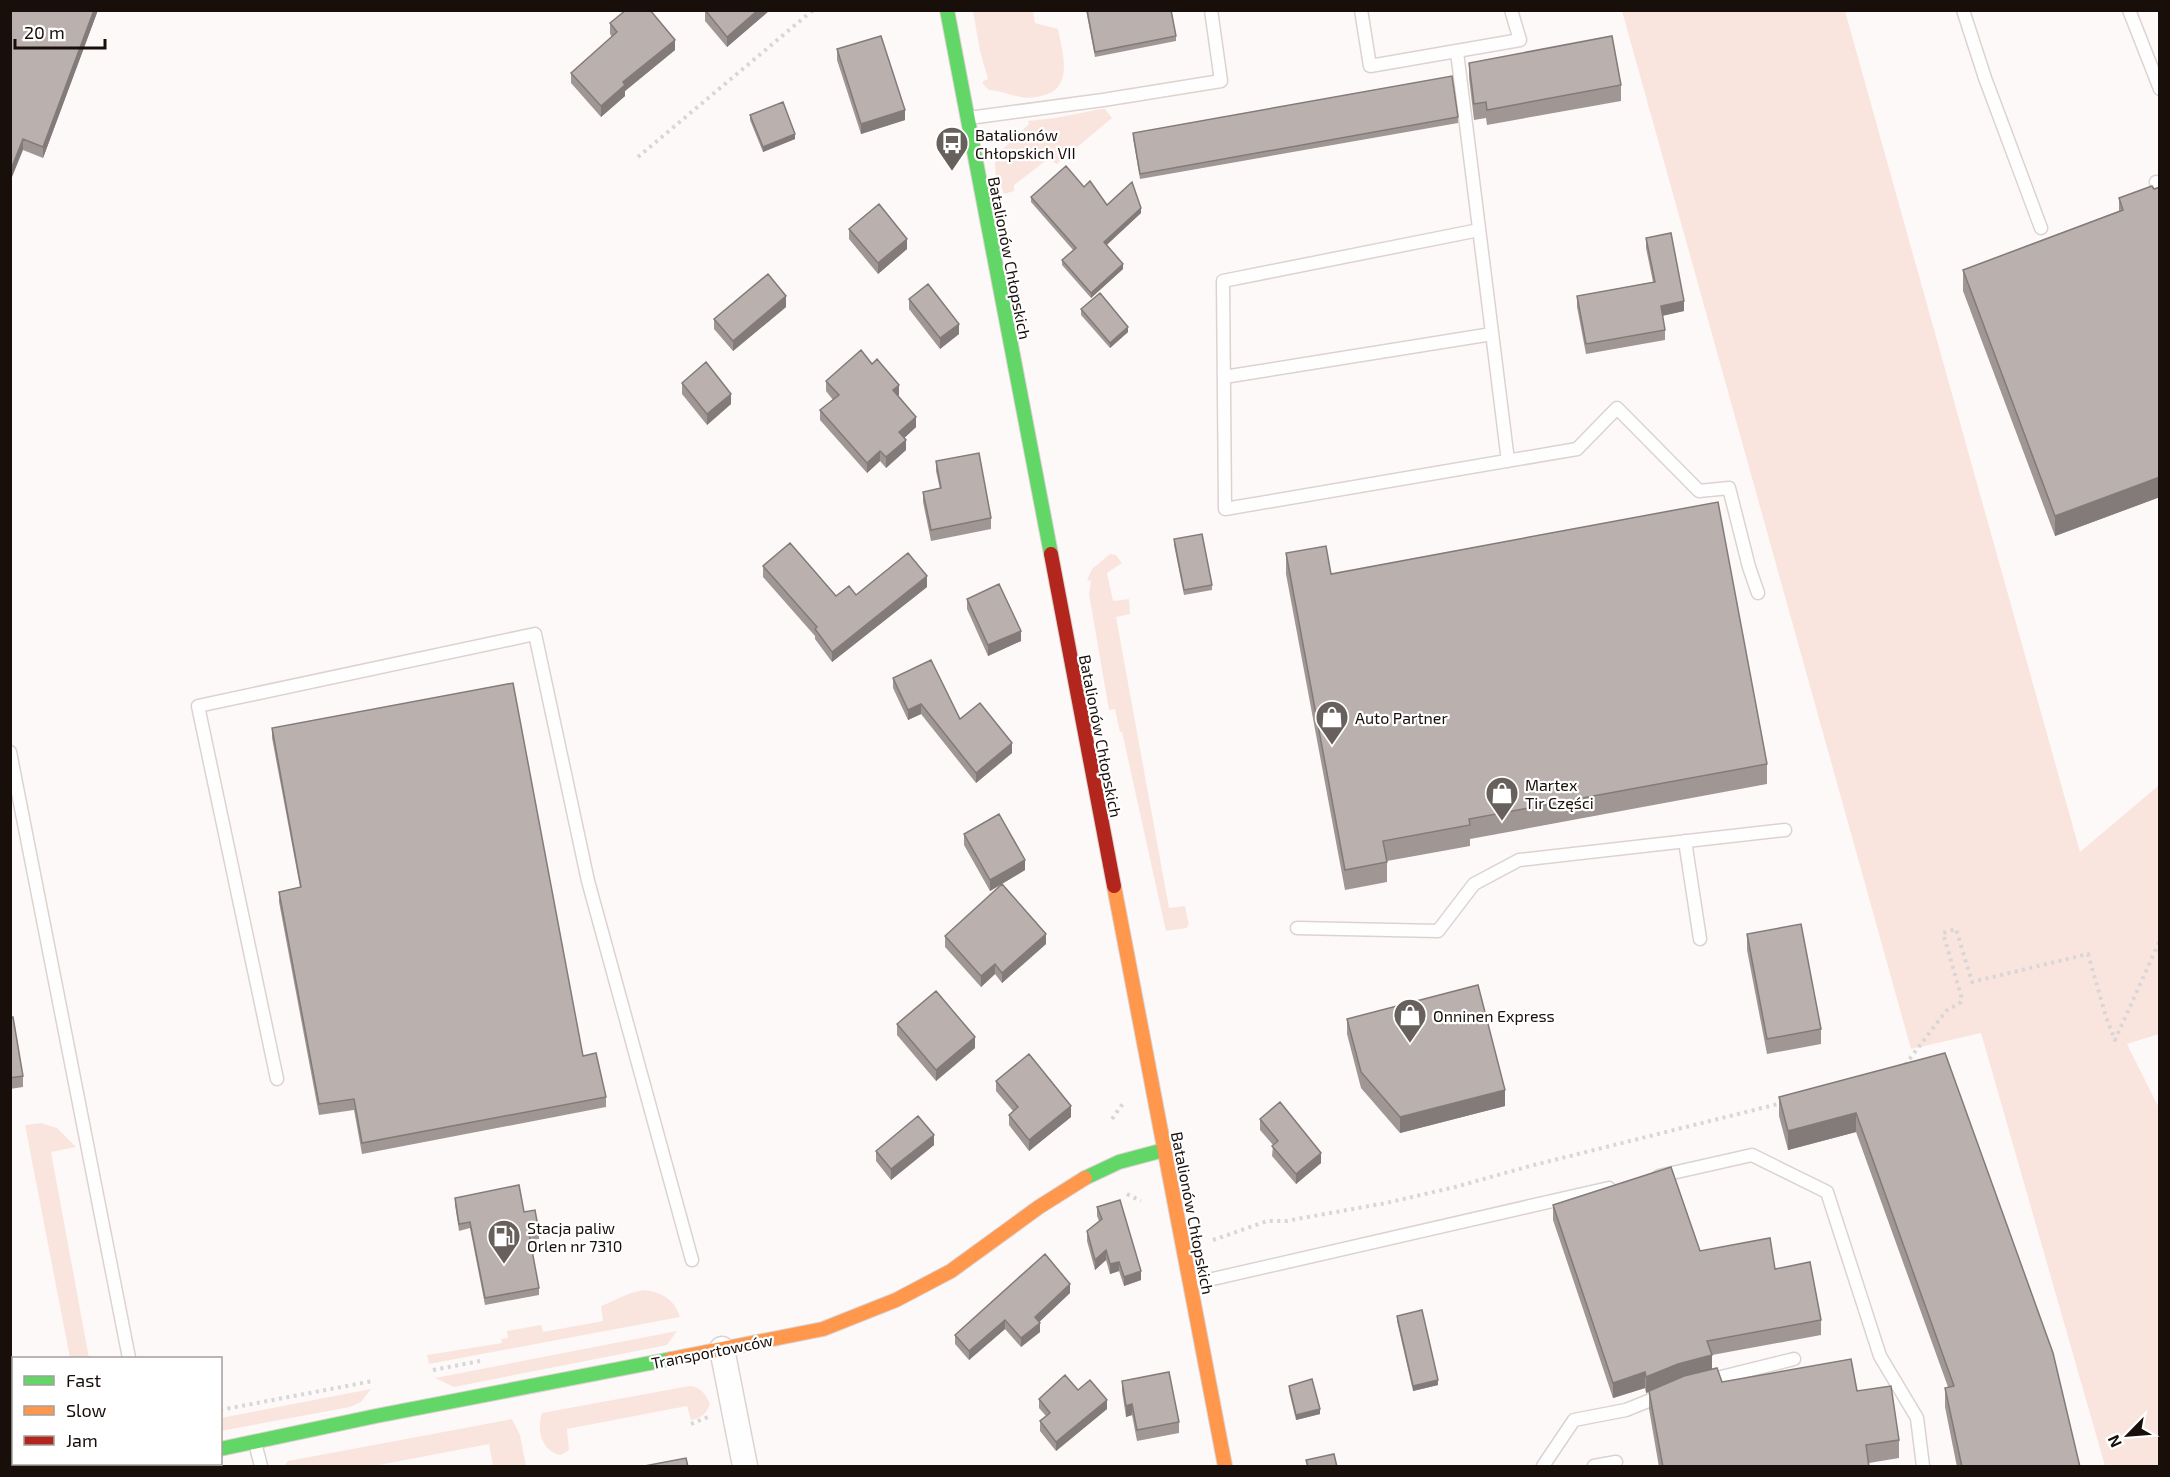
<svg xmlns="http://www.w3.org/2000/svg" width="2170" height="1477" font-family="'Exo 2',sans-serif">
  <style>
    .green { fill: #fae5de }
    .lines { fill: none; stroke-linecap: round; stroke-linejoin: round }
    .lane-casing { stroke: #dcd3d1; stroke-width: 15 }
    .street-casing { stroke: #dcd3d1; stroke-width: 27 }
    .fast-casing { stroke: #dcd3d1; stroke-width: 16 }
    .slow-casing { stroke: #dcd3d1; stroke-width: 16 }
    .jam-casing { stroke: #dcd3d1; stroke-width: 16 }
    .path { stroke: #d8d6d6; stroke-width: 4; stroke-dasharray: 3 4.5; stroke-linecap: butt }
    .lane { stroke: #fffefe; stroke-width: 12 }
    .street { stroke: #fffefe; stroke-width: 24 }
    .fast { stroke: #63d668; stroke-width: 14 }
    .slow { stroke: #ff974d; stroke-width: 14 }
    .jam { stroke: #b3261e; stroke-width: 14 }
    .wall { fill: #a09795 }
    .shaded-wall { fill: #827b79 }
    .building { fill: #bab0ad; stroke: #827b79; stroke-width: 1.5 }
    .labels { text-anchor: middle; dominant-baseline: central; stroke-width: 4.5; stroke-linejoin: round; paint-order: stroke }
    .poi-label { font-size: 16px; fill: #180e0a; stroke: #fff; text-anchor: start }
    .street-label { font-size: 16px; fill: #180e0a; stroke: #fff }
  </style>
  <rect width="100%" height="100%" fill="#fdf9f8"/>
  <path class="green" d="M 973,11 L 1033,11 L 1035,23 L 1058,29 C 1062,50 1074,87 1045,95 C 1038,97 1028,99 1021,97 C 1010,95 1001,91 989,90 L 983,84 L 983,81 L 988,79 L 980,51 Z
    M 1622,11 L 1845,11 L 2080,852 L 2159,785 L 2159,1034 L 2127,1044 L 2159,1108 L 2159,1466 L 2105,1466 L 1981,1033 L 1911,1049 Z
    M 1101,109 L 1105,109 L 1112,118 L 1057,164 L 1048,159 L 1014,185 L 1014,191 L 1004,194 L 1001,185 L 996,181 L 995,163 L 997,160 L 1001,162 L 1002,159 L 999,157 L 1003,149 L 1029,124 L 1028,121 L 1055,118 Z
    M 1110,554 L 1116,555 L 1122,563 L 1107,573 L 1113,601 L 1129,599 L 1130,614 L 1116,617 L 1169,908 L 1185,906 L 1189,926 L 1187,925 L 1187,928 L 1166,931 L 1122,732 L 1120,732 L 1115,709 L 1109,710 L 1089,594 L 1091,581 L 1087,580 L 1092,569 Z
    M 41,1123 L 57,1128 L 76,1147 L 51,1152 L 89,1358 L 70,1358 L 25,1125 Z
    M 645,1290 C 663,1293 674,1299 680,1317 L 429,1364 L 427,1355 L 502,1343 L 501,1339 L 508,1338 L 507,1331 L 541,1325 L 543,1332 L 603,1321 L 601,1306 C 617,1300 628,1292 645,1290 Z
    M 677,1331 L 667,1345 L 454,1387 L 435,1378 Z
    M 689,1386 C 701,1387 705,1393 710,1404 C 706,1414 702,1418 691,1420 L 687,1406 L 567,1429 L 569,1450 L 561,1455 C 542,1452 536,1430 542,1413 Z
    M 371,1389 L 361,1402 L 350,1407 L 221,1431 L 221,1418 Z
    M 512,1419 L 520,1435 L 526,1466 L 493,1466 L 489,1444 L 374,1466 L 284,1466 L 288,1461 Z
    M 13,1439 L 14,1464 L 56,1464 L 41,1466 L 11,1466 L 11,1440 Z"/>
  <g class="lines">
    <g class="lane-casing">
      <path id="lane" d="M 1361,10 L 1370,66 L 1520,40 L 1511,10
        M 1963,10 L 1985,78 L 2041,228
        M 2129,10 L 2160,89
        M 1457,52 L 1508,461
        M 969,118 L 1103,100 L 1221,81 L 1211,10
        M 2156,182 L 2160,192
        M 1479,230 L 1223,281 L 1225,509 L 1577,449 L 1617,408 L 1699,491 L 1729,488 L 1749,567 L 1758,593
        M 1224,377 L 1492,334
        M 10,752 L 129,1358
        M 1685,841 L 1700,939
        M 1297,928 L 1438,931 L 1474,884 L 1519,860 L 1785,830
        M 277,1079 L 198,706 L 535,634 L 588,881 L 692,1260
        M 1659,1176 L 1752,1155 L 1827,1192 L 1880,1356 L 1917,1418 L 1923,1466
        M 1191,1284 L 1609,1188
        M 1705,1381 L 1794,1359
        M 255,1443 L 261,1466
        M 1543,1466 L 1574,1420 L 1626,1410 L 1663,1395
        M 1594,1466 L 1616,1462"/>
    </g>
    <g class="street-casing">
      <path id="street" d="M 722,1349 L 745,1466
        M 132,1466 L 148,1464"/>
    </g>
    <g class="fast-casing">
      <path id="fast" d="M 947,10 L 1051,554
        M 1085,1178 L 1119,1162 L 1164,1150
        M 220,1449 L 376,1416 L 671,1359"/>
    </g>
    <g class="slow-casing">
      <path id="slow" d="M 1114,886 L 1225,1466
        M 671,1359 L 823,1329 L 896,1300 L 951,1271 L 1039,1207 L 1085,1178"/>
    </g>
    <g class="jam-casing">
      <path id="jam" d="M 1051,554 L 1114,886"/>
    </g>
    <path class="path" d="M 638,157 L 813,10
      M 1905,1065 L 1946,1011 L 1961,1002 L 1962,999 L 1943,933 L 1956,929 L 1972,982 L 2088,954 L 2106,1017 L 2115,1040 L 2160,940
      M 1112,1119 L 1124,1102
      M 1127,1194 L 1141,1201
      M 1213,1240 L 1267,1221 L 1286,1221 L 1386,1203 L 1455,1187 L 1530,1166 L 1782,1103
      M 433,1370 L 480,1361
      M 220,1410 L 373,1381
      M 691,1424 L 708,1417"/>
    <use href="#lane" class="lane"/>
    <use href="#street" class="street"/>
    <use href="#fast" class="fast"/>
    <use href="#slow" class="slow"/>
    <use href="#jam" class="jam"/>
  </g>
  <path class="wall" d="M 10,10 L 98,10 L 43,158 L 23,150 Z
    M 705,10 L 770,10 L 727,47 L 705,21 Z
    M 1086,10 L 1171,10 L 1176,36 L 1176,41 L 1095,57 Z
    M 610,23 L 675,50 L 625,91 L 625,96 L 601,117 L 571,83 L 571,73 L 612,37 L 610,34 Z
    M 837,49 L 905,120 L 861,134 L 837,60 Z
    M 1469,63 L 1621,85 L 1621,101 L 1487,125 L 1486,118 L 1474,120 L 1469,78 Z
    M 750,115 L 795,139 L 763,152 L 750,120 Z
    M 1458,117 L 1458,123 L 1140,179 L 1133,138 L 1133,133 Z
    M 1084,187 L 1107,205 L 1141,213 L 1107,245 L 1123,269 L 1091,298 L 1062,265 L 1062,260 L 1073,250 L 1031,202 L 1031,197 Z
    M 2160,187 L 2160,497 L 2055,536 L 1963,291 L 1963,270 L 2119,211 L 2119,198 Z
    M 849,229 L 907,249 L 878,274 L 849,239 Z
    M 1646,238 L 1684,311 L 1662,316 L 1665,330 L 1665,340 L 1586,354 L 1577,307 L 1577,296 L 1653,282 L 1646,248 Z
    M 909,299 L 959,334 L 940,349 L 909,309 Z
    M 786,307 L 733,351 L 714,329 L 714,319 Z
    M 1081,309 L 1128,332 L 1110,348 L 1081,315 Z
    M 826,381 L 899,395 L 898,396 L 916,427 L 904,438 L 906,450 L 886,468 L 880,461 L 867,473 L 820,420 L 820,410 L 833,400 L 826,391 Z
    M 682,383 L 731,404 L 707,425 L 682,394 Z
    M 936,461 L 991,518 L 991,529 L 931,541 L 923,502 L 923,492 L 940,489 L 936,471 Z
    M 1174,539 L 1212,585 L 1212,590 L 1184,595 L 1174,545 Z
    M 1286,553 L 1767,764 L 1767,784 L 1470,839 L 1470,846 L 1387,861 L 1387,882 L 1345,890 L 1286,574 Z
    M 763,566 L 836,596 L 856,595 L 927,587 L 832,662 L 815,639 L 815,636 L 763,577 Z
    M 967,599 L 1021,641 L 988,656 L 967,609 Z
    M 893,678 L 960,719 L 1012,753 L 976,783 L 921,714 L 908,720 L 893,688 Z
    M 272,728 L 583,1056 L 606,1097 L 606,1107 L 362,1154 L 354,1110 L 319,1115 L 279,902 L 279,892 L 300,887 L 272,738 Z
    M 964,834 L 1025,870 L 990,891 L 964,845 Z
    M 1747,934 L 1821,1029 L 1821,1044 L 1767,1054 L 1747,950 Z
    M 945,936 L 1046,944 L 1002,983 L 995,974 L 981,987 L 945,947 Z
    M 10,1017 L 23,1076 L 23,1087 L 10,1089 Z
    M 1347,1019 L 1505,1106 L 1400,1133 L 1361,1088 L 1347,1034 Z
    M 897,1024 L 975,1048 L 936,1081 L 897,1035 Z
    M 1945,1053 L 2080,1467 L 1957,1467 L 1945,1407 L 1945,1388 L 1948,1387 L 1856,1132 L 1788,1150 L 1779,1116 L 1779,1097 Z
    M 996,1081 L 1071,1117 L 1029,1151 L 1009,1125 L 1009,1115 L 1013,1111 L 996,1091 Z
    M 1260,1119 L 1321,1163 L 1296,1184 L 1272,1156 L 1273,1145 L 1260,1130 Z
    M 934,1145 L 891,1180 L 876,1161 L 876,1151 Z
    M 455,1198 L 524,1212 L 539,1232 L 539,1239 L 530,1240 L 539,1288 L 539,1295 L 485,1305 L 470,1228 L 459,1231 L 455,1205 Z
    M 1553,1205 L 1700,1251 L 1775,1269 L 1821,1320 L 1821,1335 L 1712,1355 L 1712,1369 L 1722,1382 L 1857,1391 L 1899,1440 L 1899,1458 L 1869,1463 L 1869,1467 L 1659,1467 L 1649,1409 L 1649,1392 L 1646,1393 L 1645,1388 L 1613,1398 L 1553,1220 Z
    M 1097,1207 L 1141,1280 L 1124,1286 L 1119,1271 L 1110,1274 L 1106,1260 L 1095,1270 L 1087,1241 L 1087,1231 L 1099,1221 L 1097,1216 Z
    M 1070,1293 L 1039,1322 L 1040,1332 L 1021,1347 L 1005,1329 L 969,1360 L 955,1344 L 955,1335 Z
    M 1397,1316 L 1438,1385 L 1413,1391 L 1397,1321 Z
    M 1122,1381 L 1179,1422 L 1179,1433 L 1137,1441 L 1132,1415 L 1126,1417 L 1122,1391 Z
    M 1289,1386 L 1320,1414 L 1296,1420 L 1289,1391 Z
    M 1078,1390 L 1107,1409 L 1056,1451 L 1040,1431 L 1040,1421 L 1046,1416 L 1039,1408 L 1039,1399 Z"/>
  <path class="shaded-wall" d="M 94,10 L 98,10 L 43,158 L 43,147 Z
    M 758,10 L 770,10 L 727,47 L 727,37 Z
    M 675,40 L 675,50 L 625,91 L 625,96 L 601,117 L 601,106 L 623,82 Z
    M 905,110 L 905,120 L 861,134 L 861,124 Z
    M 795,134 L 795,139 L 763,152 L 763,147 Z
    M 23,139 L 23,150 L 10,182 L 10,172 Z
    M 1141,208 L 1141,213 L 1104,247 L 1104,242 Z
    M 907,239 L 907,249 L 878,274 L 878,263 Z
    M 1123,264 L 1123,269 L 1091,298 L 1091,293 Z
    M 786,296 L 786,307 L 733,351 L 733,341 Z
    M 1684,301 L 1684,311 L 1661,316 L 1661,306 Z
    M 959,324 L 959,334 L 940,349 L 940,338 Z
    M 1128,327 L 1128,332 L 1110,348 L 1110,343 Z
    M 899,385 L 899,395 L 893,400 L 893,390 Z
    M 731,394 L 731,404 L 707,425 L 707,414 Z
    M 916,417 L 916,427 L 899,443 L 899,432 Z
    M 906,440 L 906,450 L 886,468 L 886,457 Z
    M 880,451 L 880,461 L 867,473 L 867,463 Z
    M 2160,477 L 2160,497 L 2055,536 L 2055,516 Z
    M 927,576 L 927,587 L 832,662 L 832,652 Z
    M 1021,631 L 1021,641 L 988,656 L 988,645 Z
    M 921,704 L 921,714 L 908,720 L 908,710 Z
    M 1012,743 L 1012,753 L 976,783 L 976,773 Z
    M 1025,860 L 1025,870 L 990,891 L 990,880 Z
    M 1046,934 L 1046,944 L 1002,983 L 1002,973 Z
    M 995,964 L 995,974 L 981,987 L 981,976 Z
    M 975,1037 L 975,1048 L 936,1081 L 936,1070 Z
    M 1505,1090 L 1505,1106 L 1400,1133 L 1400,1117 Z
    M 1071,1106 L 1071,1117 L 1029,1151 L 1029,1140 Z
    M 1856,1113 L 1856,1132 L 1788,1150 L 1788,1131 Z
    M 934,1135 L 934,1145 L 891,1180 L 891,1169 Z
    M 1321,1153 L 1321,1163 L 1296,1184 L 1296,1174 Z
    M 1106,1250 L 1106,1260 L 1095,1270 L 1095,1260 Z
    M 1119,1262 L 1119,1271 L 1110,1274 L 1110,1264 Z
    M 1141,1271 L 1141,1280 L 1124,1286 L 1124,1277 Z
    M 1070,1284 L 1070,1293 L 1035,1326 L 1035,1317 Z
    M 1005,1320 L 1005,1329 L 969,1360 L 969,1351 Z
    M 1040,1323 L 1040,1332 L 1021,1347 L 1021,1338 Z
    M 1712,1355 L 1712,1371 L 1678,1379 L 1646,1393 L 1646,1377 L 1678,1364 Z
    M 1645,1372 L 1645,1388 L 1613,1398 L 1613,1383 Z
    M 1438,1380 L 1438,1385 L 1413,1391 L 1413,1386 Z
    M 1107,1400 L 1107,1409 L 1056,1451 L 1056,1442 Z
    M 1132,1404 L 1132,1415 L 1126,1417 L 1126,1406 Z
    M 1320,1409 L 1320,1414 L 1296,1420 L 1296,1415 Z"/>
  <path class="building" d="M 10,10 L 94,10 L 43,147 L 23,139 L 10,172 Z
    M 626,10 L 650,10 L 675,40 L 623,82 L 625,85 L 601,106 L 571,73 L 617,32 L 610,23 Z
    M 705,10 L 758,10 L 727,37 Z
    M 1087,10 L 1171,10 L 1176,36 L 1095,52 Z
    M 881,36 L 905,110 L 861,124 L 837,49 Z
    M 1612,36 L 1621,85 L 1487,110 L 1486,102 L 1474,104 L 1469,63 Z
    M 1452,76 L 1458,117 L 1140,174 L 1133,133 Z
    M 783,102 L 795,134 L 763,147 L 750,115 Z
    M 1066,166 L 1084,187 L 1090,181 L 1107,205 L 1132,182 L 1141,208 L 1104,242 L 1123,264 L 1091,293 L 1062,260 L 1076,248 L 1031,197 Z
    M 2152,186 L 2154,189 L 2160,187 L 2160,477 L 2055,516 L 1963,270 L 2123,210 L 2119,198 Z
    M 879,204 L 907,239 L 878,263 L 849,229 Z
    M 1671,233 L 1684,301 L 1661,306 L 1665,330 L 1586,344 L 1577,296 L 1655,282 L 1646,238 Z
    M 768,274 L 786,296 L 733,341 L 714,319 Z
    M 928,284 L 959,324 L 940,338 L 909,299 Z
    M 1100,293 L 1128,327 L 1110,343 L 1081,309 Z
    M 861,350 L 872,364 L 877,359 L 899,385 L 893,390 L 916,417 L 899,432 L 906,440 L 886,457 L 880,451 L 867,463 L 820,410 L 839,395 L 826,381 Z
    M 706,362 L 731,394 L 707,414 L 682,383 Z
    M 979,453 L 991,518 L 931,530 L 923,492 L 941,488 L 936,461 Z
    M 1718,502 L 1767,764 L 1469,819 L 1470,825 L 1383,841 L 1387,862 L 1345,870 L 1286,553 L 1326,546 L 1331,574 Z
    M 1202,534 L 1212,585 L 1184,590 L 1174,539 Z
    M 790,543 L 836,596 L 849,586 L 856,595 L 908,553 L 927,576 L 832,652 L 815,629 L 817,627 L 763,566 Z
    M 999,584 L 1021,631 L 988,645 L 967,599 Z
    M 931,660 L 960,719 L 980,703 L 1012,743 L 976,773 L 921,704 L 908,710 L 893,678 Z
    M 513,683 L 583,1056 L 596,1053 L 606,1097 L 362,1143 L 354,1099 L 319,1104 L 279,892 L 301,887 L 272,728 Z
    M 999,814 L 1025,860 L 990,880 L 964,834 Z
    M 1002,884 L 1046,934 L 1002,973 L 995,964 L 981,976 L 945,936 Z
    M 1801,924 L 1821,1029 L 1767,1039 L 1747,934 Z
    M 1478,985 L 1505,1090 L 1400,1117 L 1361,1072 L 1347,1019 Z
    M 936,991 L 975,1037 L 936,1070 L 897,1024 Z
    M 10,1017 L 13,1017 L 23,1076 L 10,1078 Z
    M 1945,1053 L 2053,1353 L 2080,1467 L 1962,1467 L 1945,1388 L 1954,1386 L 1856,1113 L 1788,1131 L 1779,1097 Z
    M 1029,1054 L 1071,1106 L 1029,1140 L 1009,1115 L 1018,1107 L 996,1081 Z
    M 1280,1102 L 1321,1153 L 1296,1174 L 1272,1146 L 1278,1141 L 1260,1119 Z
    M 918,1116 L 934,1135 L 891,1169 L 876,1151 Z
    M 1671,1167 L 1700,1251 L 1770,1238 L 1775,1269 L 1810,1262 L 1821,1320 L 1707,1341 L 1712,1355 L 1678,1364 L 1646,1377 L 1645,1372 L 1613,1383 L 1553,1205 Z
    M 519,1185 L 524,1212 L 535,1210 L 539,1232 L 529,1234 L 539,1288 L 485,1298 L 470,1222 L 459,1224 L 455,1198 Z
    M 1120,1200 L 1141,1271 L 1124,1277 L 1119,1262 L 1110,1264 L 1106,1250 L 1095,1260 L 1087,1231 L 1102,1219 L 1097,1207 Z
    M 1045,1254 L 1070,1284 L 1035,1317 L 1040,1323 L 1021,1338 L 1005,1320 L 969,1351 L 955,1335 Z
    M 1422,1310 L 1438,1380 L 1413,1386 L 1397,1316 Z
    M 1851,1359 L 1857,1391 L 1891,1386 L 1899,1440 L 1866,1445 L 1869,1467 L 1663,1467 L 1649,1391 L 1684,1376 L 1717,1368 L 1722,1382 Z
    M 1169,1372 L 1179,1422 L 1137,1430 L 1132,1404 L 1126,1406 L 1122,1381 Z
    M 1065,1375 L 1078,1390 L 1090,1380 L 1107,1400 L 1056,1442 L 1040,1421 L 1050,1413 L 1039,1399 Z
    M 1312,1379 L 1320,1409 L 1296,1415 L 1289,1386 Z
    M 1334,1454 L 1337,1467 L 1308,1467 L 1306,1460 Z
    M 686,1458 L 688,1467 L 639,1467 Z"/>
  <defs>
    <g id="bus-pin" transform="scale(1.725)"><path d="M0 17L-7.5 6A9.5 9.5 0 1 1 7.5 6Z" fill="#68605d" stroke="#fff"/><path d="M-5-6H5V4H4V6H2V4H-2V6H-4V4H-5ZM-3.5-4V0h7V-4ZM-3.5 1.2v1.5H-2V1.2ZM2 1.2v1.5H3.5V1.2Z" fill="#fff"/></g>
    <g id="shop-pin" transform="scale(1.725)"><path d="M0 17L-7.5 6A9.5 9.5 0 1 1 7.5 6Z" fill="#68605d" stroke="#fff"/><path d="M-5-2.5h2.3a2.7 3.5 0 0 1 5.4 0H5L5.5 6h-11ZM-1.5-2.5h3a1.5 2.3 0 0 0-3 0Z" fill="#fff"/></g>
    <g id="fuel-pin" transform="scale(1.725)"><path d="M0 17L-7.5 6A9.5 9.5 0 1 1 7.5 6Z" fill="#68605d" stroke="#fff"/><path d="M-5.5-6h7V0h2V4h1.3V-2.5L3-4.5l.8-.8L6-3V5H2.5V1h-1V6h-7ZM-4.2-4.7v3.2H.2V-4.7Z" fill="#fff"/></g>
  </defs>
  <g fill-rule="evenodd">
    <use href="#bus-pin" x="952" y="143"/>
    <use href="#shop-pin" x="1332" y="717"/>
    <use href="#shop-pin" x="1502" y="793"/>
    <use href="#shop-pin" x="1410" y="1015"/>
    <use href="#fuel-pin" x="504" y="1236"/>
  </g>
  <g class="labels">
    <g class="poi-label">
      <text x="975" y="134">Batalionów<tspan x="975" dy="18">Chłopskich VII</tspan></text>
      <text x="1355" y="717">Auto Partner</text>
      <text x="1525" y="784">Martex<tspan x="1525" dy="18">Tir Części</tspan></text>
      <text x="1433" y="1015">Onninen Express</text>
      <text x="527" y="1227">Stacja paliw<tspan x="527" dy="18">Orlen nr 7310</tspan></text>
    </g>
    <g class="street-label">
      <text transform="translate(1010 258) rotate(79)">Batalionów Chłopskich</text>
      <text transform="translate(1101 736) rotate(79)">Batalionów Chłopskich</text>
      <text transform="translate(1193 1213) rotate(79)">Batalionów Chłopskich</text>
      <text transform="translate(712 1351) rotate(-11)">Transportowców</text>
    </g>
  </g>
  <rect width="2170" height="1477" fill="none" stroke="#180e0a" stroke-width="24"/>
  <rect x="12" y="1357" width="210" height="108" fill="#ffffff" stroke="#a39f9d" stroke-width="1.5"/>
  <rect x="24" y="1376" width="30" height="9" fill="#63d668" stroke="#a39f9d" stroke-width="1.5"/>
  <text x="66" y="1387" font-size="18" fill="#180e0a">Fast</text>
  <rect x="24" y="1406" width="30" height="9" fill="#ff974d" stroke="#a39f9d" stroke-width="1.5"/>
  <text x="66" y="1417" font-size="18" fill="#180e0a">Slow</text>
  <rect x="24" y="1436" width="30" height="9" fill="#b3261e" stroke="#a39f9d" stroke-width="1.5"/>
  <text x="66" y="1447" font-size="18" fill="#180e0a">Jam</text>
  <g transform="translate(2128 1435) rotate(245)" stroke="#ffffff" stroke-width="4.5" paint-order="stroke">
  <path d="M0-4.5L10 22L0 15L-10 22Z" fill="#180e0a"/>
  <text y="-9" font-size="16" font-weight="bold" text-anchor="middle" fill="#180e0a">N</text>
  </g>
  <path d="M15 39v9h90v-9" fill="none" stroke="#180e0a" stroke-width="3"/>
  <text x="24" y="39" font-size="18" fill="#180e0a" stroke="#ffffff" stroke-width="4.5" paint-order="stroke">20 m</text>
</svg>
